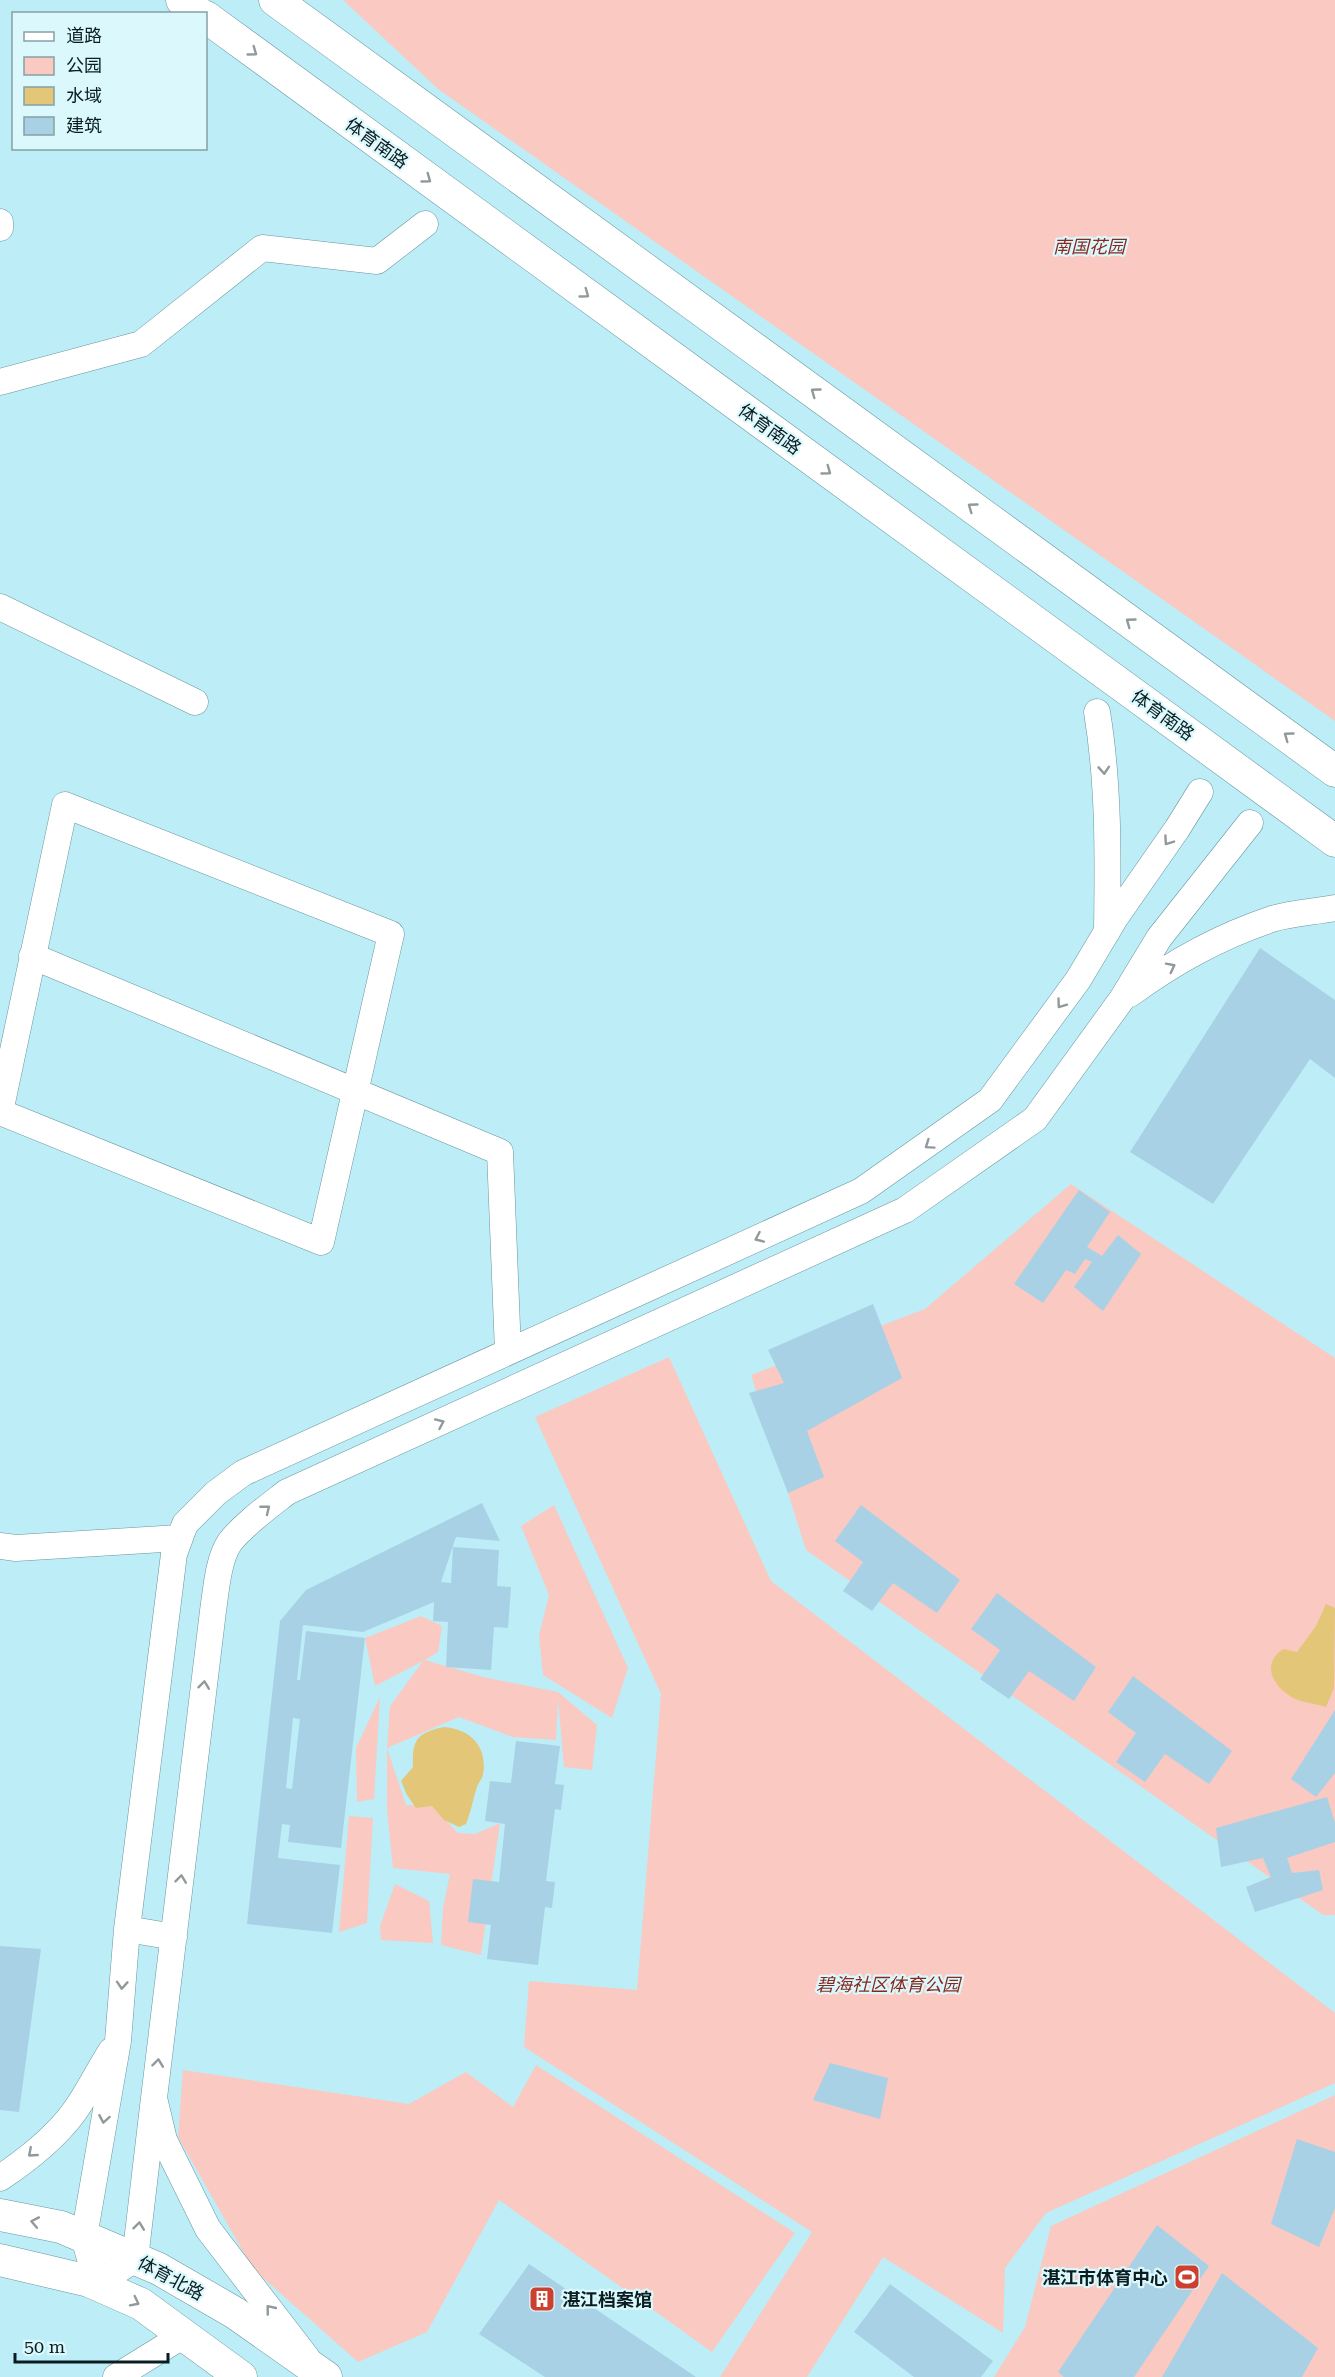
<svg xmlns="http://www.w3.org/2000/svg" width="1335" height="2377" font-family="'Roboto Serif','Noto Sans SC',serif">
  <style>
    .green { fill: #fac9c1 }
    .water { fill: #e3c678 }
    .building { fill: #a8d1e6; fill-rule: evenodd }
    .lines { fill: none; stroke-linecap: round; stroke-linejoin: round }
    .minor-casing { stroke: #67959e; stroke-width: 27 }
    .major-casing { stroke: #67959e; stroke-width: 33 }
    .minor { stroke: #fff; stroke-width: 26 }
    .major { stroke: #fff; stroke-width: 32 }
    .oneway { stroke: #91999b }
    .labels { text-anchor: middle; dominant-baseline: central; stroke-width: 4.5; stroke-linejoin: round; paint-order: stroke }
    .street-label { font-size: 18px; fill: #0a1d20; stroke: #dbf8fd }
    .park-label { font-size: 18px; font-style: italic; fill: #89291e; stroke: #dbf8fd }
    .poi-label { font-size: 18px; font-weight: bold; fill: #0a1d20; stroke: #dbf8fd; text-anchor: end }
  </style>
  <rect width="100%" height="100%" fill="#bdeef7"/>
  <path class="green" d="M 343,0 L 1335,0 L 1335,721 L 438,89 Z
    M 1071,1184 L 1335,1358 L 1335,1915 L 1323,1915 L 806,1550 L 751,1375 L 925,1309 Z
    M 669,1357 L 771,1581 L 1335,2013 L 1335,2083 L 1046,2213 L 1005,2268 L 1003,2333 L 883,2257 L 807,2377 L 720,2377 L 812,2232 L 524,2047 L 529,1981 L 637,1990 L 661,1694 L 535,1417 Z
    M 554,1505 L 628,1668 L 612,1718 L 543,1675 L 539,1636 L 549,1595 L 521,1526 Z
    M 421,1616 L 442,1626 L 438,1652 L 425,1660 L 483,1677 L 558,1692 L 597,1725 L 592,1770 L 564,1767 L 558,1699 L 556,1740 L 513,1737 L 459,1717 L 387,1748 L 406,1805 L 432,1806 L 458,1833 L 475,1834 L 500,1823 L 481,1955 L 441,1945 L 443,1908 L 450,1874 L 393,1868 L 387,1810 L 387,1748 L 390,1706 L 423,1661 L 375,1686 L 365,1638 Z
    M 380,1697 L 374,1799 L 357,1802 L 356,1748 Z
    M 349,1816 L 373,1818 L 367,1923 L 339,1932 Z
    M 395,1884 L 429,1901 L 433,1943 L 381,1940 L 380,1926 Z
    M 536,2065 L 795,2233 L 712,2352 L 499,2200 L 427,2332 L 358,2362 L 253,2269 L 178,2137 L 183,2070 L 409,2104 L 466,2072 L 513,2107 Z
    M 1335,2095 L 1335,2377 L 994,2377 L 1025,2327 L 1051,2226 Z"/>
  <path class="water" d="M 1326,1604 L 1335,1608 L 1334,1688 L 1326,1707 C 1317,1704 1306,1703 1298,1700 C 1275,1691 1259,1665 1283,1649 L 1297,1652 L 1316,1626 Z
    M 444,1727 C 470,1729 488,1746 483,1775 C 482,1779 478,1783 477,1787 C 473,1799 471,1812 466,1824 L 459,1827 L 444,1820 L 432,1806 L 416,1808 L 407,1795 L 401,1781 L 413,1767 C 412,1739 417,1733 444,1727 Z"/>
  <path class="building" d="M 1260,948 L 1335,1000 L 1335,1078 L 1310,1059 L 1213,1204 L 1130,1152 Z
    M 1079,1190 L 1110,1212 L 1087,1247 L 1102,1256 L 1118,1235 L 1141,1254 L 1103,1311 L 1074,1287 L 1092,1262 L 1085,1259 L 1075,1274 L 1066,1270 L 1043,1303 L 1014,1284 Z
    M 873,1304 L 902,1378 L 807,1431 L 824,1477 L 788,1493 L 749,1393 L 784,1383 L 768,1350 Z
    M 482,1503 L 500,1541 L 456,1537 L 441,1582 L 451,1583 L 453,1547 L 499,1550 L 497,1586 L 511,1587 L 508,1628 L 494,1627 L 491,1670 L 446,1667 L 448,1622 L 433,1621 L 434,1602 L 363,1632 L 303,1625 L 297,1680 L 300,1680 L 306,1631 L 365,1638 L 341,1848 L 288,1842 L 290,1825 L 282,1824 L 278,1858 L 340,1865 L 332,1933 L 247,1924 L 280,1621 L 306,1590 ZM 293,1718 L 300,1719 L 292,1789 L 286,1788 Z
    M 861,1505 L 960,1580 L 937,1613 L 893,1583 L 872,1611 L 843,1591 L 863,1562 L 835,1541 Z
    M 997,1593 L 1096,1667 L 1074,1701 L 1029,1671 L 1009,1699 L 980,1679 L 1000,1650 L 971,1629 Z
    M 1133,1676 L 1232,1751 L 1209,1784 L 1165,1754 L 1145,1782 L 1116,1762 L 1136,1733 L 1108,1712 Z
    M 1335,1710 L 1335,1773 L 1316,1797 L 1291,1779 Z
    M 516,1741 L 560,1746 L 555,1784 L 564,1785 L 561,1810 L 555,1809 L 546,1881 L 555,1882 L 552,1908 L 545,1907 L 538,1965 L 487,1959 L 491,1925 L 468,1922 L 473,1879 L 499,1882 L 505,1824 L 485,1821 L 490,1781 L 511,1783 Z
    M 1327,1797 L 1335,1823 L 1335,1842 L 1287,1858 L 1292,1873 L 1319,1870 L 1323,1890 L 1255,1912 L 1246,1887 L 1271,1877 L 1263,1858 L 1221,1867 L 1216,1828 Z
    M 0,1946 L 41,1949 L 19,2112 L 0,2110 Z
    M 830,2063 L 888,2078 L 880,2119 L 813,2100 Z
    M 1297,2139 L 1335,2152 L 1335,2208 L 1319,2247 L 1271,2224 Z
    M 1157,2225 L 1209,2266 L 1134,2377 L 1064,2377 L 1058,2372 Z
    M 529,2264 L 696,2377 L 545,2377 L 479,2334 Z
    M 1222,2273 L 1318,2348 L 1302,2377 L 1162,2377 Z
    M 890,2284 L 993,2361 L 981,2377 L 914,2377 L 854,2332 Z"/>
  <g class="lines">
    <g class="minor-casing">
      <path id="minor" d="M 0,222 L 0,228
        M 0,382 L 141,344 L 262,248 L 377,261 L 425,224
        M 0,607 L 195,702
        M 1097,712 C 1109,785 1108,858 1107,932
        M 65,805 L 391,934 L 321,1242 L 0,1112 Z
        M 32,956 L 500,1152 L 508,1352
        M 1130,994 C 1172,963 1221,936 1272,919 C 1291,913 1314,912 1335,908
        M 0,1546 L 16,1548 L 179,1538
        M 127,1929 L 174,1937
        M 154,2098 L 135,2259 L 97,2284 L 84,2237 L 118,2041 L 127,1929 L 174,1554 L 185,1524 L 216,1493 L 243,1473 L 861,1191 L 990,1100 L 1078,980 L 1115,918 L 1177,829 L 1200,792
        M 0,2178 C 27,2160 55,2138 74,2112 C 88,2093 98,2071 111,2051
        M 307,2358 L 208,2229 L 164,2140 L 154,2098 L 213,1611 C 216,1591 218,1559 230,1542 C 244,1524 269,1506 287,1492 L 905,1210 L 1035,1119 L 1122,999 L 1159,938 L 1250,823
        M 116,2377 L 184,2335"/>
    </g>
    <g class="major-casing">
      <path id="major" d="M 182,0 L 200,14
        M 275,0 L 1335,771
        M 206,17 L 1335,841
        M 0,2215 L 61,2227 L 159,2269 L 235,2313 L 326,2377
        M 0,2260 L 89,2281 L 141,2304 L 241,2377"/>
    </g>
    <use href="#minor" class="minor"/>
    <use href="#major" class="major"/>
  </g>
  <defs><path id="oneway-chevron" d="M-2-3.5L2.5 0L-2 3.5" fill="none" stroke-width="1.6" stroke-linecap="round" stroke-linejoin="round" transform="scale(1.5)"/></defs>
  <g class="oneway">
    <use href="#oneway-chevron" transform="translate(253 52) rotate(36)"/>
    <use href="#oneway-chevron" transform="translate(427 179) rotate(36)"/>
    <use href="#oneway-chevron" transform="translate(585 294) rotate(36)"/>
    <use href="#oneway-chevron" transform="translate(815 392) rotate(-144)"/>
    <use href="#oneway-chevron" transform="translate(827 471) rotate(36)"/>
    <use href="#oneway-chevron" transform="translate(972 507) rotate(-144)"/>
    <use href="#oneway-chevron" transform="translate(1130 622) rotate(-144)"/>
    <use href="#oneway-chevron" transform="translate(1288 736) rotate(-144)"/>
    <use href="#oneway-chevron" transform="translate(1104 770) rotate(86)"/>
    <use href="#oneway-chevron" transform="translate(1168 841) rotate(125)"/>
    <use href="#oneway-chevron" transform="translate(1171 967) rotate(-27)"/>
    <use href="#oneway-chevron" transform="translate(1061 1004) rotate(126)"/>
    <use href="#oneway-chevron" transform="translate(929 1145) rotate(145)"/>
    <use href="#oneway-chevron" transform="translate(759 1238) rotate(156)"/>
    <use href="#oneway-chevron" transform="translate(440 1423) rotate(-24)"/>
    <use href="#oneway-chevron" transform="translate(266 1509) rotate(-39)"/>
    <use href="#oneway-chevron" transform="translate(204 1685) rotate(-83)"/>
    <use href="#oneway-chevron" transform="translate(181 1879) rotate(-83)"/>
    <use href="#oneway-chevron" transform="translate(122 1985) rotate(94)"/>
    <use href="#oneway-chevron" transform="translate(158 2063) rotate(-83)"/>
    <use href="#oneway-chevron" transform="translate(104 2119) rotate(100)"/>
    <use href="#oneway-chevron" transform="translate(32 2153) rotate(139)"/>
    <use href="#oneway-chevron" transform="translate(35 2222) rotate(-169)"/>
    <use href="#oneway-chevron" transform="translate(139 2226) rotate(-83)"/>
    <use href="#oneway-chevron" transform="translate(135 2302) rotate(27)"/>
    <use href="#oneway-chevron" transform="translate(270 2309) rotate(-129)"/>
  </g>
  <defs>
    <g id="stadium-square" transform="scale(1.35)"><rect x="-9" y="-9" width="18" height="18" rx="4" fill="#cd4030" stroke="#dbf8fd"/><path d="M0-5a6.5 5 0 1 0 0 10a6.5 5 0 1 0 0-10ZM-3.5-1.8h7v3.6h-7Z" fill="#fff"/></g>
    <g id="building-square" transform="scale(1.35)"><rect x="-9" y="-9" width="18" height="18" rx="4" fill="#cd4030" stroke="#dbf8fd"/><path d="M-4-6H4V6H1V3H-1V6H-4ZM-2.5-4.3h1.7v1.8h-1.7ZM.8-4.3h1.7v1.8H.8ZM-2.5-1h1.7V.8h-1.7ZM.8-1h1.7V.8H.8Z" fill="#fff"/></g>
  </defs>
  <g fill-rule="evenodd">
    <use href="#stadium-square" x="1187" y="2277"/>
    <use href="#building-square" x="542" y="2299"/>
  </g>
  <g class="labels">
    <g class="street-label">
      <text transform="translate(377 143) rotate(36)">体育南路</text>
      <text transform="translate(770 429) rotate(36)">体育南路</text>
      <text transform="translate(1163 715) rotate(36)">体育南路</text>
      <text transform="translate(171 2278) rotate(28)">体育北路</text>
    </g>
    <g class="park-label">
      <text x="1089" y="246">南国花园</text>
      <text x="888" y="1984">碧海社区体育公园</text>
    </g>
    <g class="poi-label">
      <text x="1168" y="2277">湛江市体育中心</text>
      <text x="562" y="2299" text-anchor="start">湛江档案馆</text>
    </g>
  </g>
  <rect x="12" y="12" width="195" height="138" fill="#dbf8fd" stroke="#87a0a5" stroke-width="1.5"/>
  <rect x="24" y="32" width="30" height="9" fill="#ffffff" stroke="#87a0a5" stroke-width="1.5"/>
  <text x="66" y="42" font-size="18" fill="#0a1d20">道路</text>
  <rect x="24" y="57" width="30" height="18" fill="#fac9c1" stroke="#87a0a5" stroke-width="1.5"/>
  <text x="66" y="72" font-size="18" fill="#0a1d20">公园</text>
  <rect x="24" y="87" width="30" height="18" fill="#e3c678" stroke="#87a0a5" stroke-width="1.5"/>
  <text x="66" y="102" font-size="18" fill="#0a1d20">水域</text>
  <rect x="24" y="117" width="30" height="18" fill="#a8d1e6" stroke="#87a0a5" stroke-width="1.5"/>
  <text x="66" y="132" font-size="18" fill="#0a1d20">建筑</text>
  <path d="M15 2353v9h153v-9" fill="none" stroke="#0a1d20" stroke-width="3"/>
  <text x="24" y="2353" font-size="18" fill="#0a1d20" stroke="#dbf8fd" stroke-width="4.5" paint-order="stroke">50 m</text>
</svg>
